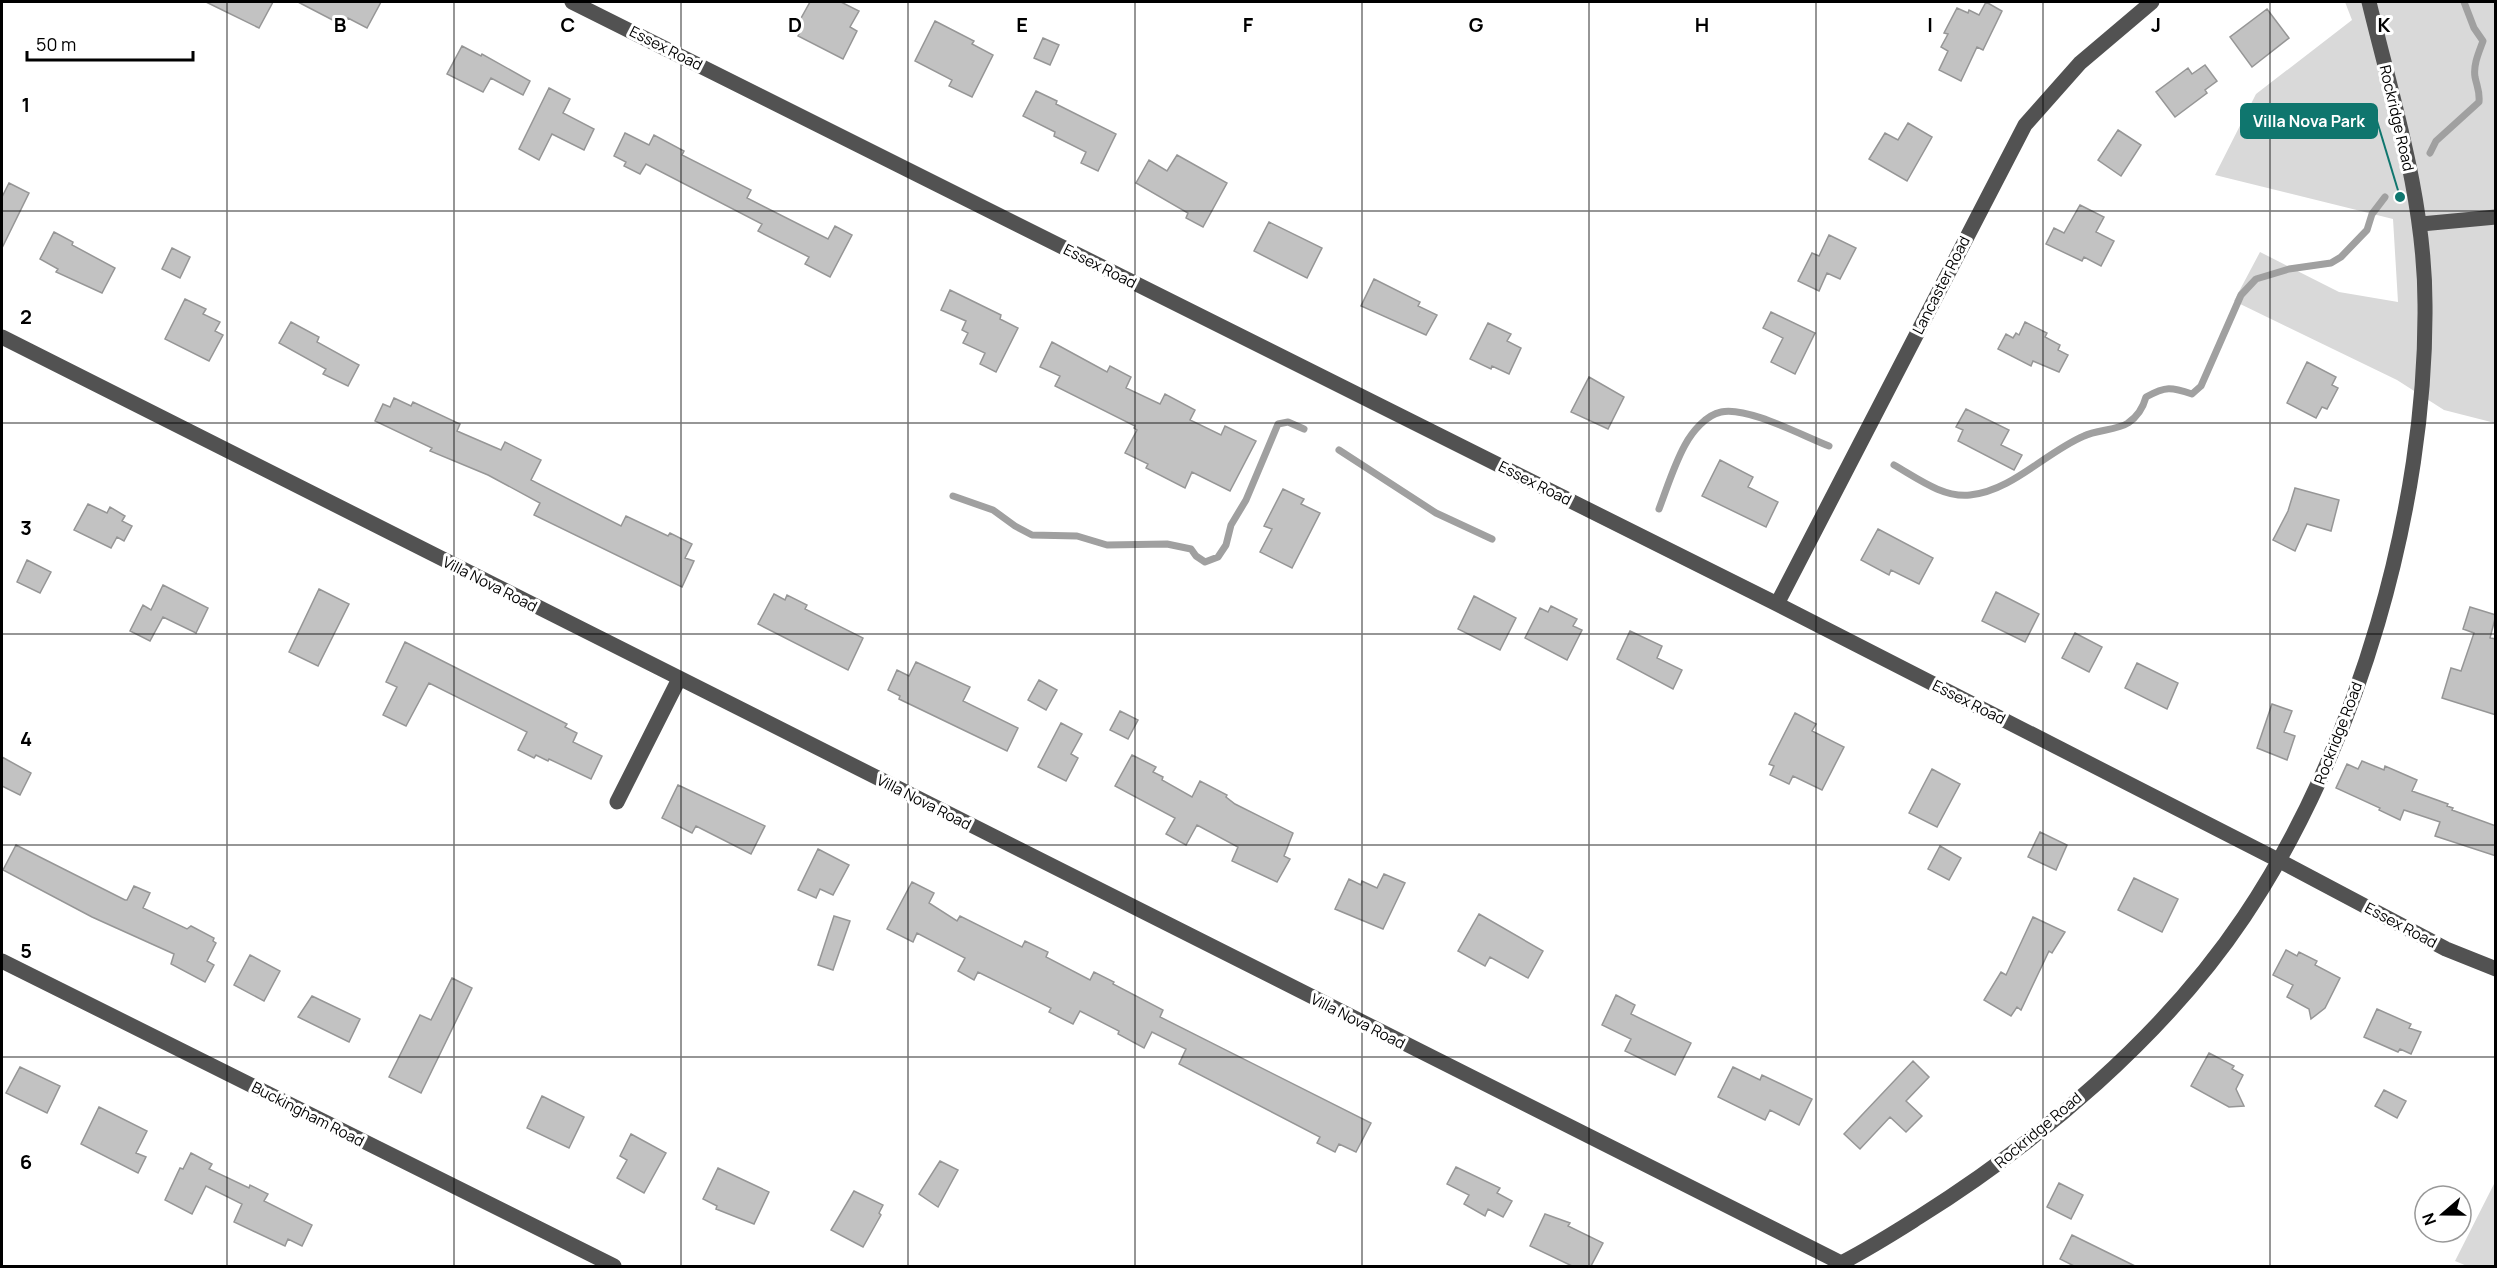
<svg xmlns="http://www.w3.org/2000/svg" width="2497" height="1268" font-family="Manrope,sans-serif">
  <style>
    .green { fill: #d9d9d9 }
    .lines { fill: none; stroke-linecap: round; stroke-linejoin: round }
    .stream { stroke: #a0a0a0; stroke-width: 7 }
    .building { fill: #c2c2c2; stroke: #969696; stroke-width: 1.5 }
    .minor { stroke: #525252; stroke-width: 15 }
    .grid { fill: none; stroke: #000; stroke-width: 1.5; stroke-opacity: 0.55 }
    .labels { text-anchor: middle; dominant-baseline: central; stroke-width: 6; stroke-linejoin: round; paint-order: stroke }
    .street-label { font-size: 15px; fill: #000; stroke: #fff }
    .grid-label { font-size: 20px; text-anchor: middle; font-weight: bold; fill: #000; stroke: #fff; stroke-width: 6; stroke-linejoin: round; paint-order: stroke }
    .leader { fill: none; stroke: #0f766e; stroke-width: 2 }
    .callout-dot { fill: #0f766e; stroke: #fff; stroke-width: 2 }
    .callout { fill: #0f766e; stroke: #0f766e; stroke-width: 2 }
    .callout-label { font-size: 16px; text-anchor: middle; font-weight: bold; fill: #fff }
  </style>
  <rect width="100%" height="100%" fill="#fff"/>
  <path class="green" d="M 2345,2 L 2495,2 L 2495,423 L 2444,410 L 2397,380 L 2234,301 L 2260,252 L 2339,292 L 2398,302 L 2393,219 L 2215,175 L 2256,94 L 2352,20 Z
    M 2495,1182 L 2495,1266 L 2467,1266 L 2455,1261 Z"/>
  <g class="lines">
    <path class="stream" d="M 2430,153 L 2436,141 L 2479,102 C 2480,91 2477,87 2475,77 C 2473,65 2479,52 2483,41 L 2474,28 L 2464,2
      M 1339,450 L 1436,513 L 1492,539
      M 1894,465 C 1917,478 1943,498 1970,495 C 2012,491 2046,452 2084,436 C 2096,430 2118,430 2128,423 C 2137,417 2143,408 2146,397 C 2166,386 2171,387 2192,394 L 2201,386 L 2241,295 L 2256,279 L 2289,269 L 2331,263 L 2341,257 L 2367,230 L 2372,214 L 2385,197
      M 953,496 L 993,510 L 1015,526 L 1032,535 L 1077,536 L 1107,545 L 1167,544 L 1191,549 L 1196,556 L 1205,562 L 1218,557 L 1226,545 L 1231,525 L 1246,500 L 1278,424 L 1288,422 L 1304,429
      M 1659,509 C 1667,488 1674,465 1685,445 C 1692,432 1706,415 1721,412 C 1747,406 1803,436 1829,446"/>
  </g>
  <path class="building" d="M 206,2 L 273,2 L 259,28 Z
    M 298,2 L 381,2 L 367,28 L 348,18 L 344,26 Z
    M 810,2 L 841,2 L 859,11 L 850,27 L 857,31 L 843,59 L 798,36 L 800,32 L 795,29 Z
    M 1986,2 L 2002,11 L 1983,50 L 1977,47 L 1961,81 L 1939,70 L 1948,51 L 1941,47 L 1948,34 L 1944,33 L 1957,8 L 1968,13 L 1969,10 L 1979,15 Z
    M 2267,9 L 2289,38 L 2252,67 L 2230,37 Z
    M 935,21 L 974,41 L 972,44 L 993,55 L 972,97 L 949,86 L 952,80 L 915,61 Z
    M 1043,38 L 1059,45 L 1050,65 L 1034,58 Z
    M 462,46 L 481,56 L 482,54 L 530,81 L 523,95 L 491,78 L 483,92 L 447,74 Z
    M 2205,65 L 2217,81 L 2205,90 L 2207,93 L 2175,117 L 2156,92 L 2188,68 L 2192,74 Z
    M 549,88 L 570,99 L 563,113 L 594,129 L 584,150 L 552,134 L 539,160 L 519,149 Z
    M 1036,91 L 1057,101 L 1056,104 L 1116,134 L 1098,171 L 1081,163 L 1086,152 L 1054,136 L 1055,132 L 1023,116 Z
    M 1908,123 L 1932,137 L 1907,181 L 1869,159 L 1885,133 L 1898,140 Z
    M 2118,130 L 2141,145 L 2121,176 L 2098,160 Z
    M 625,133 L 649,145 L 654,135 L 684,151 L 682,155 L 751,190 L 747,198 L 828,239 L 835,226 L 852,235 L 830,277 L 805,264 L 809,257 L 758,231 L 762,224 L 646,164 L 640,174 L 624,166 L 626,162 L 614,156 Z
    M 1177,155 L 1227,183 L 1203,227 L 1186,218 L 1188,213 L 1136,183 L 1149,160 L 1167,171 Z
    M 9,183 L 29,193 L 2,248 L 2,197 Z
    M 2080,205 L 2104,217 L 2096,232 L 2114,241 L 2101,266 L 2084,257 L 2082,261 L 2046,244 L 2054,228 L 2064,233 Z
    M 1269,222 L 1322,248 L 1307,278 L 1254,251 Z
    M 54,232 L 73,242 L 72,245 L 115,268 L 102,293 L 56,272 L 58,269 L 40,259 Z
    M 1829,235 L 1856,248 L 1840,279 L 1827,273 L 1819,291 L 1798,281 L 1812,253 L 1819,256 Z
    M 172,248 L 190,257 L 180,278 L 162,269 Z
    M 1374,279 L 1420,302 L 1418,306 L 1437,315 L 1426,335 L 1361,306 Z
    M 950,290 L 1001,315 L 1000,319 L 1018,328 L 996,372 L 980,364 L 985,353 L 963,343 L 968,333 L 962,330 L 966,321 L 941,310 Z
    M 185,299 L 206,309 L 203,314 L 220,322 L 215,331 L 223,335 L 209,361 L 165,339 Z
    M 1771,312 L 1815,333 L 1795,374 L 1771,362 L 1783,338 L 1763,328 Z
    M 291,322 L 319,337 L 317,342 L 359,365 L 348,386 L 323,374 L 326,369 L 279,343 Z
    M 2025,322 L 2047,333 L 2045,337 L 2060,345 L 2058,350 L 2068,355 L 2059,372 L 2033,361 L 2031,366 L 1998,349 L 2006,334 L 2013,338 L 2016,333 L 2019,335 Z
    M 1488,323 L 1511,334 L 1507,341 L 1521,348 L 1509,374 L 1492,366 L 1491,369 L 1470,359 Z
    M 1052,342 L 1107,372 L 1110,366 L 1131,377 L 1126,388 L 1160,404 L 1165,394 L 1195,410 L 1190,420 L 1221,435 L 1225,426 L 1256,441 L 1230,491 L 1192,472 L 1185,488 L 1146,468 L 1148,464 L 1125,453 L 1137,430 L 1134,428 L 1135,426 L 1055,386 L 1060,376 L 1040,367 Z
    M 2307,362 L 2336,377 L 2332,385 L 2338,388 L 2327,409 L 2322,407 L 2316,418 L 2287,403 Z
    M 1589,377 L 1624,397 L 1608,429 L 1571,412 Z
    M 394,398 L 411,406 L 413,402 L 460,424 L 457,431 L 501,450 L 505,442 L 541,460 L 531,480 L 621,526 L 626,516 L 668,536 L 670,533 L 692,544 L 685,558 L 694,561 L 682,587 L 534,515 L 540,503 L 488,475 L 430,451 L 432,448 L 375,421 L 383,404 L 390,407 Z
    M 1966,409 L 2009,430 L 2001,445 L 2022,455 L 2014,470 L 1958,441 L 1963,430 L 1956,427 Z
    M 1720,460 L 1753,477 L 1748,487 L 1778,502 L 1766,527 L 1702,496 Z
    M 2295,488 L 2339,500 L 2331,531 L 2307,524 L 2295,551 L 2273,540 L 2288,511 Z
    M 1283,489 L 1304,499 L 1301,504 L 1320,513 L 1292,568 L 1260,552 L 1272,529 L 1264,526 Z
    M 88,504 L 107,513 L 110,507 L 125,516 L 122,521 L 132,526 L 124,541 L 117,537 L 111,548 L 74,530 Z
    M 1878,529 L 1933,558 L 1919,584 L 1891,570 L 1889,575 L 1861,560 Z
    M 27,560 L 51,572 L 40,593 L 17,582 Z
    M 163,585 L 208,608 L 196,633 L 163,617 L 150,641 L 130,631 L 143,605 L 151,610 Z
    M 319,589 L 349,604 L 318,666 L 289,652 Z
    M 1996,592 L 2039,614 L 2025,642 L 1982,621 Z
    M 774,594 L 785,600 L 787,595 L 807,605 L 805,609 L 863,638 L 848,670 L 758,624 Z
    M 1474,596 L 1516,618 L 1500,650 L 1458,629 Z
    M 1551,606 L 1577,619 L 1573,626 L 1582,630 L 1567,660 L 1525,638 L 1540,608 L 1548,612 Z
    M 2470,607 L 2496,615 L 2490,638 L 2496,639 L 2496,715 L 2442,698 L 2451,668 L 2461,671 L 2474,633 L 2463,629 Z
    M 1630,631 L 1662,646 L 1657,658 L 1682,670 L 1673,689 L 1617,659 Z
    M 2075,633 L 2102,647 L 2089,672 L 2062,658 Z
    M 405,642 L 567,724 L 565,727 L 577,733 L 573,742 L 602,756 L 591,779 L 549,759 L 548,761 L 536,755 L 534,758 L 518,750 L 527,732 L 429,683 L 406,726 L 383,715 L 397,687 L 386,682 Z
    M 916,662 L 970,687 L 963,701 L 1018,728 L 1007,751 L 899,699 L 900,696 L 888,690 L 897,670 L 909,676 Z
    M 2137,663 L 2178,683 L 2167,709 L 2125,688 Z
    M 1039,680 L 1057,690 L 1046,710 L 1028,700 Z
    M 2272,704 L 2292,711 L 2284,732 L 2295,736 L 2287,760 L 2257,748 Z
    M 1120,711 L 1138,720 L 1128,739 L 1110,730 Z
    M 1795,713 L 1816,724 L 1812,731 L 1844,747 L 1822,790 L 1793,776 L 1789,784 L 1770,775 L 1774,766 L 1769,764 Z
    M 1061,723 L 1082,734 L 1071,754 L 1078,758 L 1066,781 L 1038,767 Z
    M 1132,755 L 1156,767 L 1153,772 L 1163,777 L 1162,780 L 1192,797 L 1200,781 L 1227,795 L 1226,797 L 1235,804 L 1293,833 L 1284,856 L 1290,859 L 1277,882 L 1232,861 L 1238,847 L 1197,825 L 1186,845 L 1166,834 L 1175,818 L 1115,786 Z
    M 2,757 L 31,773 L 20,795 L 2,786 Z
    M 2362,761 L 2384,770 L 2385,766 L 2417,780 L 2412,791 L 2448,804 L 2447,806 L 2453,808 L 2452,810 L 2496,826 L 2496,856 L 2435,836 L 2440,822 L 2404,810 L 2400,820 L 2379,810 L 2380,808 L 2336,788 L 2347,764 L 2358,769 Z
    M 1932,769 L 1960,784 L 1937,827 L 1909,813 Z
    M 678,785 L 765,826 L 751,854 L 696,826 L 692,833 L 662,818 Z
    M 2040,832 L 2067,845 L 2056,870 L 2028,857 Z
    M 16,845 L 125,900 L 127,900 L 134,886 L 150,893 L 143,908 L 187,929 L 191,926 L 214,938 L 213,941 L 216,943 L 207,961 L 214,965 L 205,982 L 171,964 L 174,954 L 92,917 L 3,870 Z
    M 1940,846 L 1961,858 L 1949,880 L 1928,869 Z
    M 818,849 L 849,865 L 833,895 L 820,889 L 816,898 L 798,890 Z
    M 1384,874 L 1405,883 L 1383,929 L 1335,909 L 1349,879 L 1361,885 L 1362,881 L 1377,888 Z
    M 2134,878 L 2178,899 L 2162,932 L 2118,910 Z
    M 912,882 L 934,893 L 929,903 L 957,921 L 960,916 L 1022,947 L 1025,941 L 1048,952 L 1046,957 L 1090,980 L 1094,972 L 1114,982 L 1113,984 L 1163,1010 L 1160,1017 L 1371,1123 L 1356,1152 L 1339,1144 L 1335,1152 L 1317,1143 L 1320,1137 L 1179,1064 L 1186,1049 L 1152,1032 L 1144,1048 L 1118,1034 L 1119,1031 L 1080,1011 L 1073,1024 L 1049,1012 L 1051,1008 L 978,972 L 974,980 L 958,971 L 965,958 L 917,933 L 913,942 L 887,929 Z
    M 1479,914 L 1543,951 L 1528,978 L 1490,957 L 1485,966 L 1458,951 Z
    M 834,916 L 850,921 L 833,970 L 818,965 Z
    M 2033,917 L 2065,932 L 2052,953 L 2049,951 L 2021,1010 L 2017,1007 L 2011,1016 L 1984,1000 L 2001,972 L 2006,975 Z
    M 2286,950 L 2297,956 L 2299,952 L 2317,961 L 2315,965 L 2340,978 L 2325,1008 L 2311,1019 L 2309,1009 L 2287,997 L 2293,985 L 2273,975 Z
    M 250,955 L 280,971 L 264,1001 L 234,985 Z
    M 452,978 L 472,988 L 421,1093 L 389,1077 L 420,1015 L 431,1020 Z
    M 1616,995 L 1635,1005 L 1631,1014 L 1691,1043 L 1675,1075 L 1625,1051 L 1631,1039 L 1602,1025 Z
    M 312,996 L 360,1019 L 349,1042 L 298,1017 Z
    M 2377,1009 L 2411,1024 L 2409,1028 L 2421,1032 L 2411,1054 L 2400,1049 L 2398,1052 L 2364,1037 Z
    M 2209,1053 L 2234,1066 L 2232,1069 L 2243,1075 L 2236,1089 L 2244,1106 L 2229,1107 L 2191,1086 Z
    M 1913,1061 L 1929,1077 L 1906,1101 L 1922,1116 L 1906,1132 L 1890,1117 L 1860,1149 L 1844,1134 Z
    M 20,1067 L 60,1086 L 47,1113 L 6,1093 Z
    M 1733,1067 L 1760,1080 L 1762,1075 L 1812,1099 L 1799,1125 L 1770,1110 L 1765,1120 L 1718,1097 Z
    M 2384,1090 L 2406,1101 L 2397,1118 L 2375,1106 Z
    M 542,1096 L 584,1117 L 569,1148 L 527,1128 Z
    M 99,1107 L 147,1131 L 136,1153 L 146,1157 L 138,1173 L 81,1144 Z
    M 631,1134 L 666,1153 L 644,1193 L 617,1178 L 627,1160 L 620,1156 Z
    M 191,1153 L 212,1164 L 209,1169 L 249,1188 L 250,1185 L 268,1194 L 264,1201 L 312,1225 L 302,1246 L 288,1239 L 285,1246 L 234,1222 L 242,1204 L 206,1186 L 192,1214 L 165,1200 L 180,1168 L 183,1169 Z
    M 940,1161 L 958,1170 L 938,1207 L 919,1194 Z
    M 1456,1167 L 1500,1188 L 1497,1193 L 1512,1201 L 1503,1217 L 1488,1209 L 1485,1216 L 1464,1204 L 1469,1195 L 1447,1184 Z
    M 718,1168 L 769,1192 L 754,1224 L 716,1209 L 717,1206 L 703,1199 Z
    M 2059,1183 L 2083,1195 L 2071,1219 L 2047,1207 Z
    M 854,1191 L 883,1205 L 879,1213 L 881,1215 L 863,1247 L 831,1230 Z
    M 1545,1214 L 1570,1223 L 1568,1226 L 1603,1243 L 1591,1266 L 1572,1266 L 1530,1246 Z
    M 2072,1235 L 2135,1266 L 2074,1266 L 2060,1259 Z"/>
  <g class="lines">
    <path class="minor" d="M 572,2 L 1777,604 L 2280,861 L 2446,949 L 2496,969
      M 2421,224 L 2496,217
      M 2,337 L 1847,1266
      M 1777,604 L 2025,125 L 2080,63 L 2152,2
      M 617,802 L 679,679
      M 2,961 L 614,1266
      M 1835,1266 C 1864,1252 1892,1234 1919,1217 C 2039,1142 2165,1035 2244,917 C 2357,749 2427,507 2425,304 C 2425,201 2393,101 2369,2"/>
  </g>
  <path class="grid" d="M 227,2 L 227,1266M 454,2 L 454,1266M 681,2 L 681,1266M 908,2 L 908,1266M 1135,2 L 1135,1266M 1362,2 L 1362,1266M 1589,2 L 1589,1266M 1816,2 L 1816,1266M 2043,2 L 2043,1266M 2270,2 L 2270,1266M 2,211 L 2496,211M 2,423 L 2496,423M 2,634 L 2496,634M 2,845 L 2496,845M 2,1057 L 2496,1057"/>
  <g class="labels">
    <g class="street-label">
      <text transform="translate(666 48) rotate(27)">Essex Road</text>
      <text transform="translate(2397 118) rotate(77)">Rockridge Road</text>
      <text transform="translate(1100 266) rotate(27)">Essex Road</text>
      <text transform="translate(1941 285) rotate(-63)">Lancaster Road</text>
      <text transform="translate(1535 483) rotate(27)">Essex Road</text>
      <text transform="translate(490 584) rotate(27)">Villa Nova Road</text>
      <text transform="translate(1969 702) rotate(27)">Essex Road</text>
      <text transform="translate(2338 733) rotate(-69)">Rockridge Road</text>
      <text transform="translate(924 802) rotate(27)">Villa Nova Road</text>
      <text transform="translate(2401 925) rotate(28)">Essex Road</text>
      <text transform="translate(1358 1021) rotate(27)">Villa Nova Road</text>
      <text transform="translate(308 1114) rotate(27)">Buckingham Road</text>
      <text transform="translate(2038 1130) rotate(-40)">Rockridge Road</text>
    </g>
  </g>
  <g class="grid-label">
    <text x="340" y="32">B</text>
    <text x="568" y="32">C</text>
    <text x="795" y="32">D</text>
    <text x="1022" y="32">E</text>
    <text x="1248" y="32">F</text>
    <text x="1476" y="32">G</text>
    <text x="1702" y="32">H</text>
    <text x="1930" y="32">I</text>
    <text x="2156" y="32">J</text>
    <text x="2384" y="32">K</text>
    <text x="26" y="112">1</text>
    <text x="26" y="324">2</text>
    <text x="26" y="535">3</text>
    <text x="26" y="746">4</text>
    <text x="26" y="958">5</text>
    <text x="26" y="1169">6</text>
  </g>
  <path class="leader" d="M2400 197L2377 121"/>
  <circle class="callout-dot" cx="2400" cy="197" r="6"/>
  <rect class="callout" x="2241" y="104" width="136" height="34" rx="6"/>
  <g class="callout-label">
    <text x="2309" y="127">Villa Nova Park</text>
  </g>
  <rect width="2497" height="1268" fill="none" stroke="#000000" stroke-width="6"/>
  <g transform="translate(2443 1214) rotate(250)"><circle r="28" fill="#ffffff" stroke="#999999" stroke-width="1.5"/>
  <path d="M0-4.5L10 22L0 15L-10 22Z" fill="#000000"/>
  <text y="-9" font-size="16" font-weight="bold" text-anchor="middle" fill="#000000">N</text>
  </g>
  <path d="M27 51v9h166v-9" fill="none" stroke="#000000" stroke-width="3"/>
  <text x="36" y="51" font-size="18" fill="#000000" stroke="#ffffff" stroke-width="4.5" paint-order="stroke">50 m</text>
</svg>
